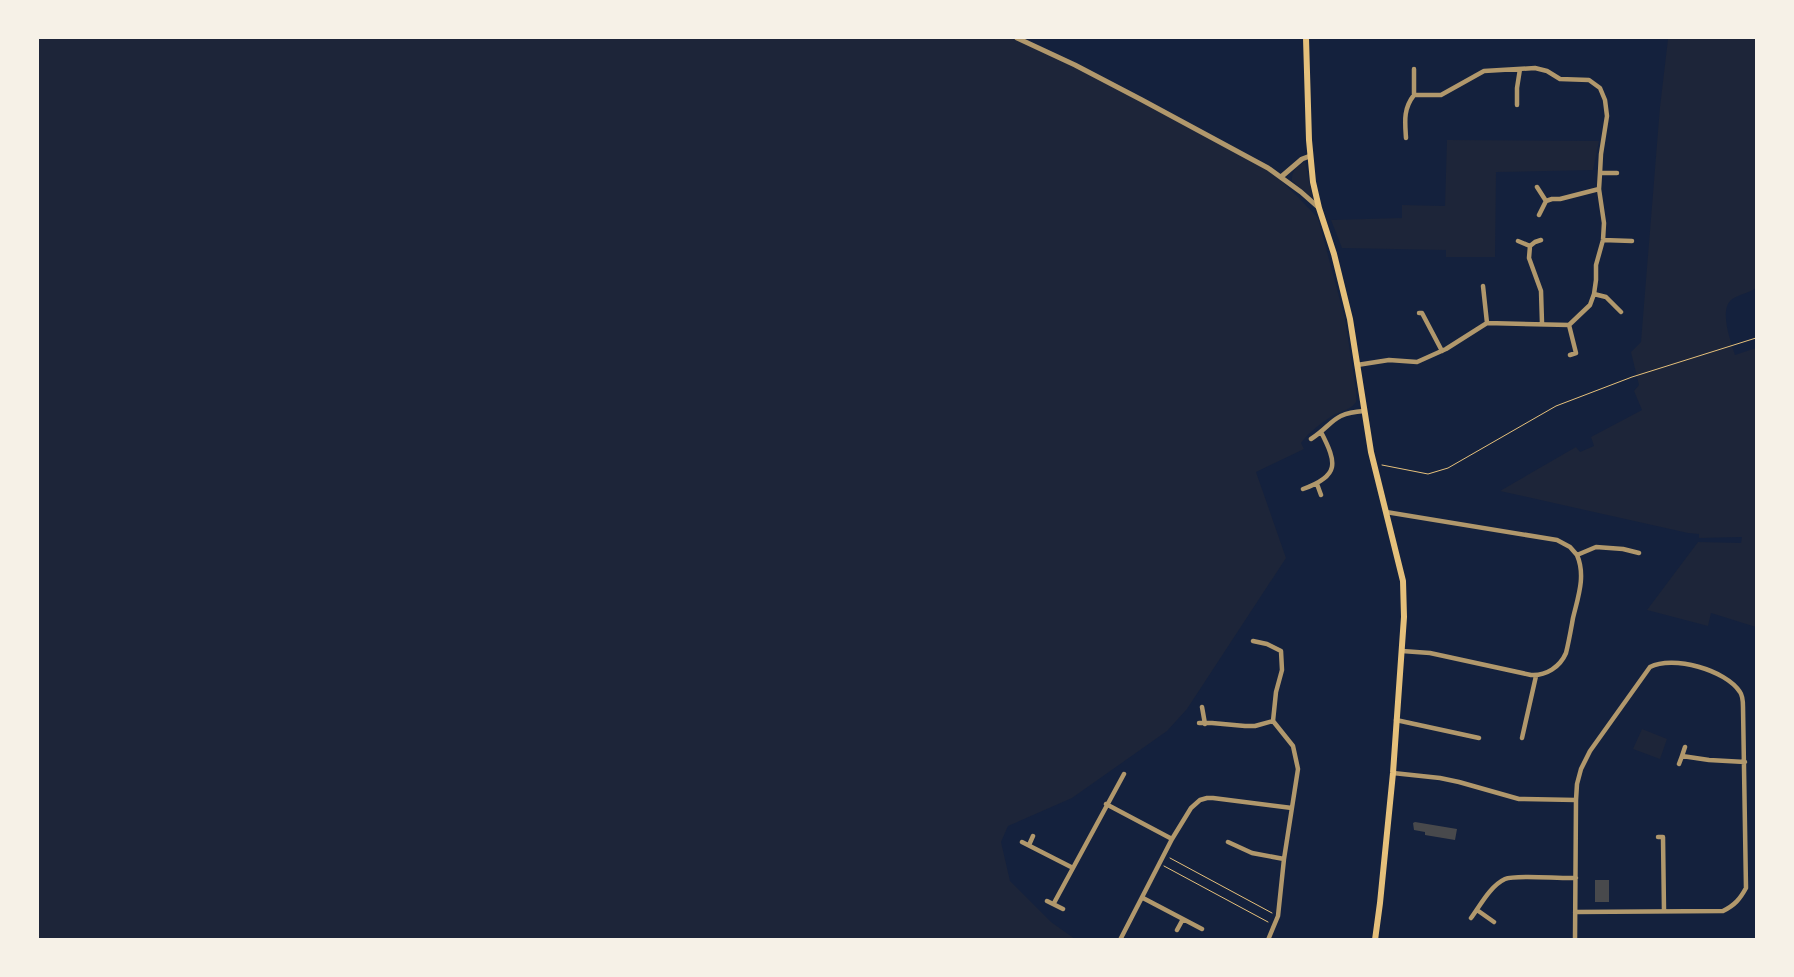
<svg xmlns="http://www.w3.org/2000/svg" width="1794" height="977" font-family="Literata,serif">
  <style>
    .green { fill: #1d2539 }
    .building { fill: #48494c }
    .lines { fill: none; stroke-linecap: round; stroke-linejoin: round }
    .path { stroke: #e5c07b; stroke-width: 1 }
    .minor { stroke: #b1986c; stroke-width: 4.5 }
    .tertiary { stroke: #b1986c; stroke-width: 5 }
    .secondary { stroke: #e5c07b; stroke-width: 6 }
  </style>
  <rect width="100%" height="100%" fill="#14213d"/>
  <path class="green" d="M 38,38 L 1016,38 L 1185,123 L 1268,168 L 1298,197 L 1318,218 L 1345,319 L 1356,391 L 1356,402 C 1350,411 1340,411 1332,416 C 1321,423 1308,433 1301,443 L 1304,449 L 1256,472 L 1286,558 L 1187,709 L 1167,731 L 1072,798 L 1008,826 L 1001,842 L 1010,881 L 1051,922 L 1075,939 L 38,939 Z
    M 1613,38 L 1756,38 L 1756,288 C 1749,293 1737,295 1731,300 C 1719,311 1731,342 1735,355 L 1756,348 L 1756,627 L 1711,613 L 1708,626 L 1647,610 L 1698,542 L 1741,543 L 1742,537 L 1699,538 L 1699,534 L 1688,533 L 1500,491 L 1576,447 L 1580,452 L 1594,446 L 1591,437 L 1642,410 L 1634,391 L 1639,385 L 1631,352 L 1641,342 L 1660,107 L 1668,39 Z
    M 1447,140 L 1599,141 L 1593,170 L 1496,172 L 1495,257 L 1446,257 L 1446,250 L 1342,248 L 1331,220 L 1402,218 L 1402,205 L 1445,206 Z
    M 1305,162 L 1313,199 L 1292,181 C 1291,172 1297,165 1305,162 Z
    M 1642,729 L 1667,739 L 1660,759 L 1633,749 Z"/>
  <path class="building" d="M 1415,822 L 1457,829 L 1455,840 L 1425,835 L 1425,832 L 1414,830 L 1413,823 Z
    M 1595,880 L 1609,880 L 1609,902 L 1595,902 Z"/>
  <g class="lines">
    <path class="path" d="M 1382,465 L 1428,474 L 1448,468 L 1556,406 L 1632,377 L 1756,338
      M 1170,858 L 1272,913
      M 1164,866 L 1268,922"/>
    <path class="minor" d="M 1414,95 L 1414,69
      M 1517,105 L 1517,88 L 1520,69
      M 1600,173 L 1617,173
      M 1537,187 L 1546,201
      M 1539,215 L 1546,201 L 1552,199 L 1560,199 L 1599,189
      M 1603,240 L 1632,241
      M 1518,241 L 1530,246 L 1529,258 L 1541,291 L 1542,323
      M 1530,246 L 1535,242 L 1541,240
      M 1483,286 L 1487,323
      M 1594,294 L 1606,297 L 1621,312
      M 1419,313 L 1422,313 L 1442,351
      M 1569,325 L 1576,353 L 1570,355
      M 1357,365 L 1389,360 L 1417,362 L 1446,349 L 1487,323 L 1569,325 L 1590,305 L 1594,294 L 1596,280 L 1596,265 L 1603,240 L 1604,223 L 1599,189 L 1600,173 L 1601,154 L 1607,116 L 1605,100 L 1600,88 L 1589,80 L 1560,79 L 1547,71 L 1535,68 L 1484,71 L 1441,95 L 1414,95 C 1403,109 1405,122 1406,138
      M 1311,439 C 1334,424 1332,413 1364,411
      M 1317,484 L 1321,495
      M 1303,489 C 1340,476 1337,463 1321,432
      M 1386,512 L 1557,540 L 1570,547 L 1577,555 L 1596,547 L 1623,549 L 1639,553
      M 1253,641 L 1267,644 L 1281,651 L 1282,670 L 1276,692 L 1273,721 L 1293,746 L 1298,769 L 1284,859 L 1278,916 L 1268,940
      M 1402,651 L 1430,653 L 1531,675 C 1546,676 1560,667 1566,653 C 1569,641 1571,629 1573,618 C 1578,597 1586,576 1577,555
      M 1202,707 L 1205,724
      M 1396,720 L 1479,738
      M 1199,723 L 1212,723 L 1245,726 L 1255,726 L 1273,721
      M 1522,738 L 1536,676
      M 1685,747 L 1682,756 L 1709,760 L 1745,762
      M 1679,764 L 1682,756
      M 1393,773 L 1440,778 L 1459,782 L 1519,799 L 1576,800
      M 1106,804 L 1172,839
      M 1658,837 L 1663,837 L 1664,911
      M 1022,842 L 1073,868
      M 1228,842 L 1252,853 L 1284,859
      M 1029,845 L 1033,836
      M 1143,898 L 1202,929
      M 1047,901 L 1063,909
      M 1054,903 L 1124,774
      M 1477,910 L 1494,922
      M 1471,918 C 1480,906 1490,886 1505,879 C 1516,874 1560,879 1576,878
      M 1177,930 L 1183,919
      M 1120,940 L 1172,839 L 1191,808 L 1200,800 L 1207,798 L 1213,798 L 1292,808
      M 1575,940 L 1576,800 L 1577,784 L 1581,769 L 1590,751 L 1650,667 C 1673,655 1726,670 1740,692 C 1743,696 1743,702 1743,707 L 1746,888 C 1740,899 1735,905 1723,911 L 1575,912"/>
    <path class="tertiary" d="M 1017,38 L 1075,65 L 1142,100 L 1268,168 L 1301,192 L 1318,207
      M 1281,177 L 1302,159 L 1310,156"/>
    <path class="secondary" d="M 1306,38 L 1309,140 L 1313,182 L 1319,208 L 1334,254 L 1350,319 L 1371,452 L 1403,581 L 1404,617 L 1393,773 L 1380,903 L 1375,940"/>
  </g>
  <rect width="1794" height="977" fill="none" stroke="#f6f1e7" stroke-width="78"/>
</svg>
